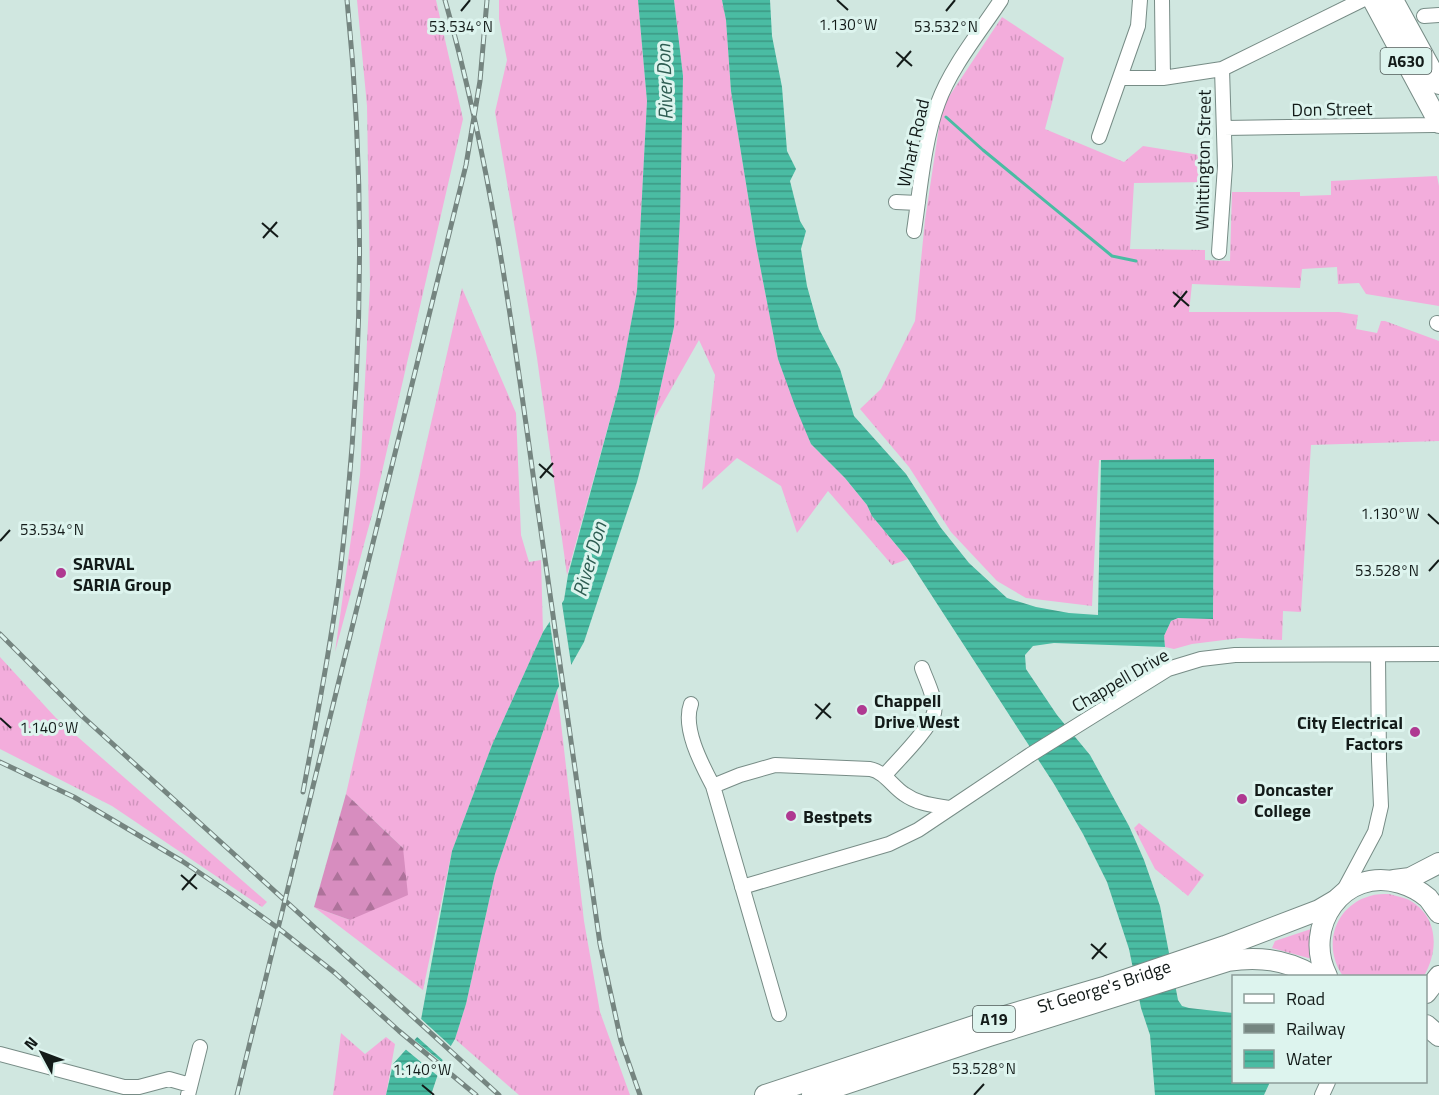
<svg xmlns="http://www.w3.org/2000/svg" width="1439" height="1095" font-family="'Titillium Web',sans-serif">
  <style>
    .grass { fill: url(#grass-tufts) }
    .forest { fill: url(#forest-firs) }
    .water { fill: url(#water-rules) }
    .pier { fill: #d0e7e0 }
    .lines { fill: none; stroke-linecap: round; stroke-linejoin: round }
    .stream { stroke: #4abca3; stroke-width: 3 }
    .minor-casing { stroke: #778c86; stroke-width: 16 }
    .highway-casing { stroke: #778c86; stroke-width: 22 }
    .minor { stroke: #fff; stroke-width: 14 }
    .highway { stroke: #fff; stroke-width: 20 }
    .rail-casing { stroke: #758580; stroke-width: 5 }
    .rail { stroke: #ddf4ee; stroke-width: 3; stroke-dasharray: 9; stroke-linecap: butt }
    .ticks { fill: none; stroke: #131b19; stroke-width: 2 }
    .poi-dot { fill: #af3991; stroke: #ddf4ee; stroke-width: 2 }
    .labels { text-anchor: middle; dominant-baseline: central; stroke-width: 6; stroke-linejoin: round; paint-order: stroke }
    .shield { fill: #ddf4ee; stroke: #505c59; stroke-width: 1.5 }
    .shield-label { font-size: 16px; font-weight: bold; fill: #131b19 }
    .street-label { font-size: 18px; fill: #131b19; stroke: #ddf4ee }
    .poi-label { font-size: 18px; font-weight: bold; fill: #131b19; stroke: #ddf4ee; text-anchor: start }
    .water-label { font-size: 20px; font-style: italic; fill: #2e5d52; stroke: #ddf4ee }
    .ticks-label { font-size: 15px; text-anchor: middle; fill: #131b19; stroke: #ddf4ee; stroke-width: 6; stroke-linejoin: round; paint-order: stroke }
  </style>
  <defs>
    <pattern id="grass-tufts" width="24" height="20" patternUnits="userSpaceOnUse" patternTransform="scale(1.5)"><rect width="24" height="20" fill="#f3addc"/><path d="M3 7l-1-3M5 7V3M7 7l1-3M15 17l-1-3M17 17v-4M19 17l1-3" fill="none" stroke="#cf94bc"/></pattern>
    <pattern id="forest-firs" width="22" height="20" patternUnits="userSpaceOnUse" patternTransform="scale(1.5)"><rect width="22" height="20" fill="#d78dbf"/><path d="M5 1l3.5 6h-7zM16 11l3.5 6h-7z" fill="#ad729a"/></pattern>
    <pattern id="water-rules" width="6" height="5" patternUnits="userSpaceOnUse" patternTransform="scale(1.5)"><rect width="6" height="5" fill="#4abca3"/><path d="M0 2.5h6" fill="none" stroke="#3c9884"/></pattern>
  </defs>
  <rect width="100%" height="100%" fill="#d0e7e0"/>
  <path class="grass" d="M 357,0 L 436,0 L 463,119 L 373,511 L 335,652 L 360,475 L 370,285 L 367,106 Z
    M 499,0 L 638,0 L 647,101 L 637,291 L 619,387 L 567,575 L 537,358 L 495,112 L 507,60 L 499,19 Z
    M 674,0 L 722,0 L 726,20 L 731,91 L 756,245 L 778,359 L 811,444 L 845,478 L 867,505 L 872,516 L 908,559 L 892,565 L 828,491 L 797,533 L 781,486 L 737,458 L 702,490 L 715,375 L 699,340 L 653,421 L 674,327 L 683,76 Z
    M 1002,17 L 1064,58 L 1045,129 L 1124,162 L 1143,146 L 1212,157 L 1209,182 L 1134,183 L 1130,249 L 1205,250 L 1205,260 L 1230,261 L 1232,192 L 1300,192 L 1300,196 L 1331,195 L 1331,181 L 1437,176 L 1439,186 L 1439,306 L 1366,294 L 1359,283 L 1338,284 L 1337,267 L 1302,269 L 1300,288 L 1192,284 L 1189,312 L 1339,312 L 1358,315 L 1356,329 L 1377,333 L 1381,321 L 1385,321 L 1439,341 L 1439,441 L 1311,445 L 1301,612 L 1283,611 L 1282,640 L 1240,638 L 1192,644 L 1174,649 L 1165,647 L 1164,636 L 1171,621 L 1178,618 L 1213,619 L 1214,459 L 1099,460 L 1092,606 L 1026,598 L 997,581 L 951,532 L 909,467 L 860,409 L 881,389 L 915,321 L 925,220 L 942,107 Z
    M 462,288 L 516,413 L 521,535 L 529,562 L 541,560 L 543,632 L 492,745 L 452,851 L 423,990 L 314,907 L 350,920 L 403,848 L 346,794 Z
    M 0,657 L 56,718 L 267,902 L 262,907 L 112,806 L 0,749 Z
    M 557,689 L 584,921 L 600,1012 L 630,1095 L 519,1095 L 455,1039 L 466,1004 L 495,874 Z
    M 1139,823 L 1204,875 L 1188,896 L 1155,869 L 1134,828 Z
    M 1389,894 C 1395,896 1402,897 1407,899 C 1439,915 1439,950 1424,976 L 1343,976 C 1322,947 1334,906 1370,896 C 1376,894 1383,894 1389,894 Z
    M 1314,928 L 1312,959 L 1272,948 L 1275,941 Z
    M 341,1033 L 365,1054 L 386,1037 L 395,1044 L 386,1095 L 333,1095 Z"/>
  <path class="forest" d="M 346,794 L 403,848 L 408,895 L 350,920 L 314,907 Z"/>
  <path class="water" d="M 638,0 L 674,0 L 683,76 L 680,218 L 674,327 L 653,421 L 637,482 L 584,642 L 557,690 L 495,874 L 466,1004 L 455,1039 L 443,1059 L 431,1095 L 386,1095 L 393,1064 L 418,1036 L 452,851 L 492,745 L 543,632 L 564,600 L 568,575 L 619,387 L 637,291 L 647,101 Z
    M 722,0 L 770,0 L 772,36 L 782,87 L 787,151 L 796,169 L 790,181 L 800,221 L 806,231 L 801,249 L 807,286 L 819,329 L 840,369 L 854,416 L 906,474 L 941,528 L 969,563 L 1007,598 L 1036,607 L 1069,613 L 1098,615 L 1101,460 L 1214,459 L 1213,619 L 1178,618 L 1171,621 L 1164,636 L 1165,647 L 1054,643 L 1033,646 L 1025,655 L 1026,669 L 1057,715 L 1090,755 L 1129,826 L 1144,860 L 1160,906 L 1178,1000 L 1182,1006 L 1189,1008 L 1233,1013 L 1234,1082 L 1270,1082 L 1264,1095 L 1155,1095 L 1150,1035 L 1141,1008 L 1129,949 L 1107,882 L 1083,834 L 1054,784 L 908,559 L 872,516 L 867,505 L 845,478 L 811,444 L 795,406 L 778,359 L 756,245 L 731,91 L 726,20 Z"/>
  <path class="pier" d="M 561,597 L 572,670 L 560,692 L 549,617 Z
    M 419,1017 L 453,1048 L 445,1062 L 415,1035 Z
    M 412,1038 L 444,1064 L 439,1077 L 404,1048 Z"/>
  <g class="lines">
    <path class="stream" d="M 946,117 L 983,150 L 1112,256 L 1136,261"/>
    <g class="minor-casing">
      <path id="minor" d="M 1162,0 L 1163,78
        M 1424,16 L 1439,15
        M 1121,78 L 1163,78 L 1222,69 L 1362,0
        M 1224,128 L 1434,125 L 1439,123
        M 1099,137 L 1138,26 L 1140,0
        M 896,202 L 918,203
        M 914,231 C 920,191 924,140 938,103 C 951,67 980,32 1001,0
        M 1219,252 L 1225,166 L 1222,69
        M 1437,323 L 1439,324
        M 691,704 C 682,728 702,765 713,786 L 779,1014
        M 884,776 C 896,762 930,729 934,713 C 937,700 926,680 922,668
        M 713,786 L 740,775 L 775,765 L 870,769 C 885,772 892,786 904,794 C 918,804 933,805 949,808
        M 742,887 L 889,844 L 918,830 L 1030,755 L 1168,669 L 1201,659 L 1235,655 L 1439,654
        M 1344,890 L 1375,832 L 1381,806 L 1379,760 L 1378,655
        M 0,1054 L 124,1087 L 139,1087 L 169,1079 L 190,1085
        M 188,1095 L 200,1047
        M 1322,1095 L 1328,1082"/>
    </g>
    <g class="highway-casing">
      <g id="highway">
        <path d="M 1373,0 L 1439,123"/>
        <path d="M 1393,0 L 1439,84"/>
        <path d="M 1394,880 L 1410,878 L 1439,863"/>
        <path d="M 1327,976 C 1302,927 1343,866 1400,883 C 1410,886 1420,891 1428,898 C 1432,903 1435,908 1439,913"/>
        <path d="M 1426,993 L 1439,976"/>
        <path d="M 1426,1025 L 1439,1036"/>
        <path id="s1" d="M 765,1095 L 998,1018 L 1107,986 L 1225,946 L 1319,910 L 1336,900"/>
        <path d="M 812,1095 L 989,1036 L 1228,961 C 1258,956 1288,960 1314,976"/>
      </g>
    </g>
    <use href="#minor" class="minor"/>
    <use href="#highway" class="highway"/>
    <g class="rail-casing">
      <path id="rail" d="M 445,0 C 491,163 513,329 536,496 C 557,645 579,794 600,944 L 621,1041 L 640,1095
        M 0,634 L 82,716 L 499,1095
        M 0,762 L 74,797 L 182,861 L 228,892 L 282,931 L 335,973 L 399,1031 L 476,1095
        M 303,792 C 316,722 330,651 339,581 C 362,389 367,193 347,0
        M 237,1095 L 466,165 L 480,81 L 487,0"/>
    </g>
    <use href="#rail" class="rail"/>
  </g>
  <path class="ticks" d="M 837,0 L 848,10M 461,11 L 470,0M 946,11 L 955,0M 896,52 L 912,66M 897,67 L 911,51M 262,223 L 278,237M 263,238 L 277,222M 1173,292 L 1189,306M 1174,307 L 1187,291M 539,464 L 554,477M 540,478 L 553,463M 1428,514 L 1439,524M 0,541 L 10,530M 1429,571 L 1439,560M 815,704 L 831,718M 0,718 L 11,728M 816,719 L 830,703M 181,875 L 197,889M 182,890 L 196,874M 1091,944 L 1107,958M 1092,959 L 1106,943M 422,1085 L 434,1095M 974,1095 L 984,1084"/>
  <g class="poi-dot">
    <circle cx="61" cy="573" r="6"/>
    <circle cx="862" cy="710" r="6"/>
    <circle cx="1415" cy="732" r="6"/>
    <circle cx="1242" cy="799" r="6"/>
    <circle cx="791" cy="816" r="6"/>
  </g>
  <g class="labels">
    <g class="shield">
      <rect x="1380.5" y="48" width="51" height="26" rx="4.5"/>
      <rect x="973" y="1006" width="42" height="26" rx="4.5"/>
    </g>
    <g class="shield-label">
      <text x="1406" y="61">A630</text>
      <text x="994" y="1019">A19</text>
    </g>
    <g class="street-label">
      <text transform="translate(1332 109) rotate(-1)">Don Street</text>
      <text transform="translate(913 143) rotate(-77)">Wharf Road</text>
      <text transform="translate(1203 160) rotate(-89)">Whittington Street</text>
      <text transform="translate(1120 680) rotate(-30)">Chappell Drive</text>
      <text stroke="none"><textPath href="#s1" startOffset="356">St George's Bridge</textPath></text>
    </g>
    <g class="poi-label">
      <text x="73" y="563">SARVAL<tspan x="73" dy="21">SARIA Group</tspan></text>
      <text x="874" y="700">Chappell<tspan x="874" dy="21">Drive West</tspan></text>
      <text x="1403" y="722" text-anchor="end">City Electrical<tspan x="1403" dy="21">Factors</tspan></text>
      <text x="1254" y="789">Doncaster<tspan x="1254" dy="21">College</tspan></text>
      <text x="803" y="816">Bestpets</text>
    </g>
    <g class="water-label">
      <text transform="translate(664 82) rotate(-92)">River Don</text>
      <text transform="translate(589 559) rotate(-74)">River Don</text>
    </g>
  </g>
  <g class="ticks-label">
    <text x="848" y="30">1.130°W</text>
    <text x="461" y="32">53.534°N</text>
    <text x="946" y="32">53.532°N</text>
    <text x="1390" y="519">1.130°W</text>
    <text x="52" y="535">53.534°N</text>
    <text x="1387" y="576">53.528°N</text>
    <text x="49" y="733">1.140°W</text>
    <text x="984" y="1074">53.528°N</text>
    <text x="422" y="1075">1.140°W</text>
  </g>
  <rect x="1232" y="975" width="195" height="108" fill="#ddf4ee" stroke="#8c9d99" stroke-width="1.5"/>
  <rect x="1244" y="994" width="30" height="9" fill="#ffffff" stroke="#8c9d99" stroke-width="1.5"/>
  <text x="1286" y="1005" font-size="18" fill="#131b19">Road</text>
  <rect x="1244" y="1024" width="30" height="9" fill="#758580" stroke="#8c9d99" stroke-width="1.5"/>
  <text x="1286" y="1035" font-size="18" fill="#131b19">Railway</text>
  <rect x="1244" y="1050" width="30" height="18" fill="url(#water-rules)" stroke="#8c9d99" stroke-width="1.5"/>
  <text x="1286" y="1065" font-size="18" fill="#131b19">Water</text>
  <g transform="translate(42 1053) rotate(311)" stroke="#ddf4ee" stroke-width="4.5" paint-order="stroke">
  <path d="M0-4.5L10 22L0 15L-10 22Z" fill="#131b19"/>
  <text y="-9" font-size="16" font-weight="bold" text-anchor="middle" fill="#131b19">N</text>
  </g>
</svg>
